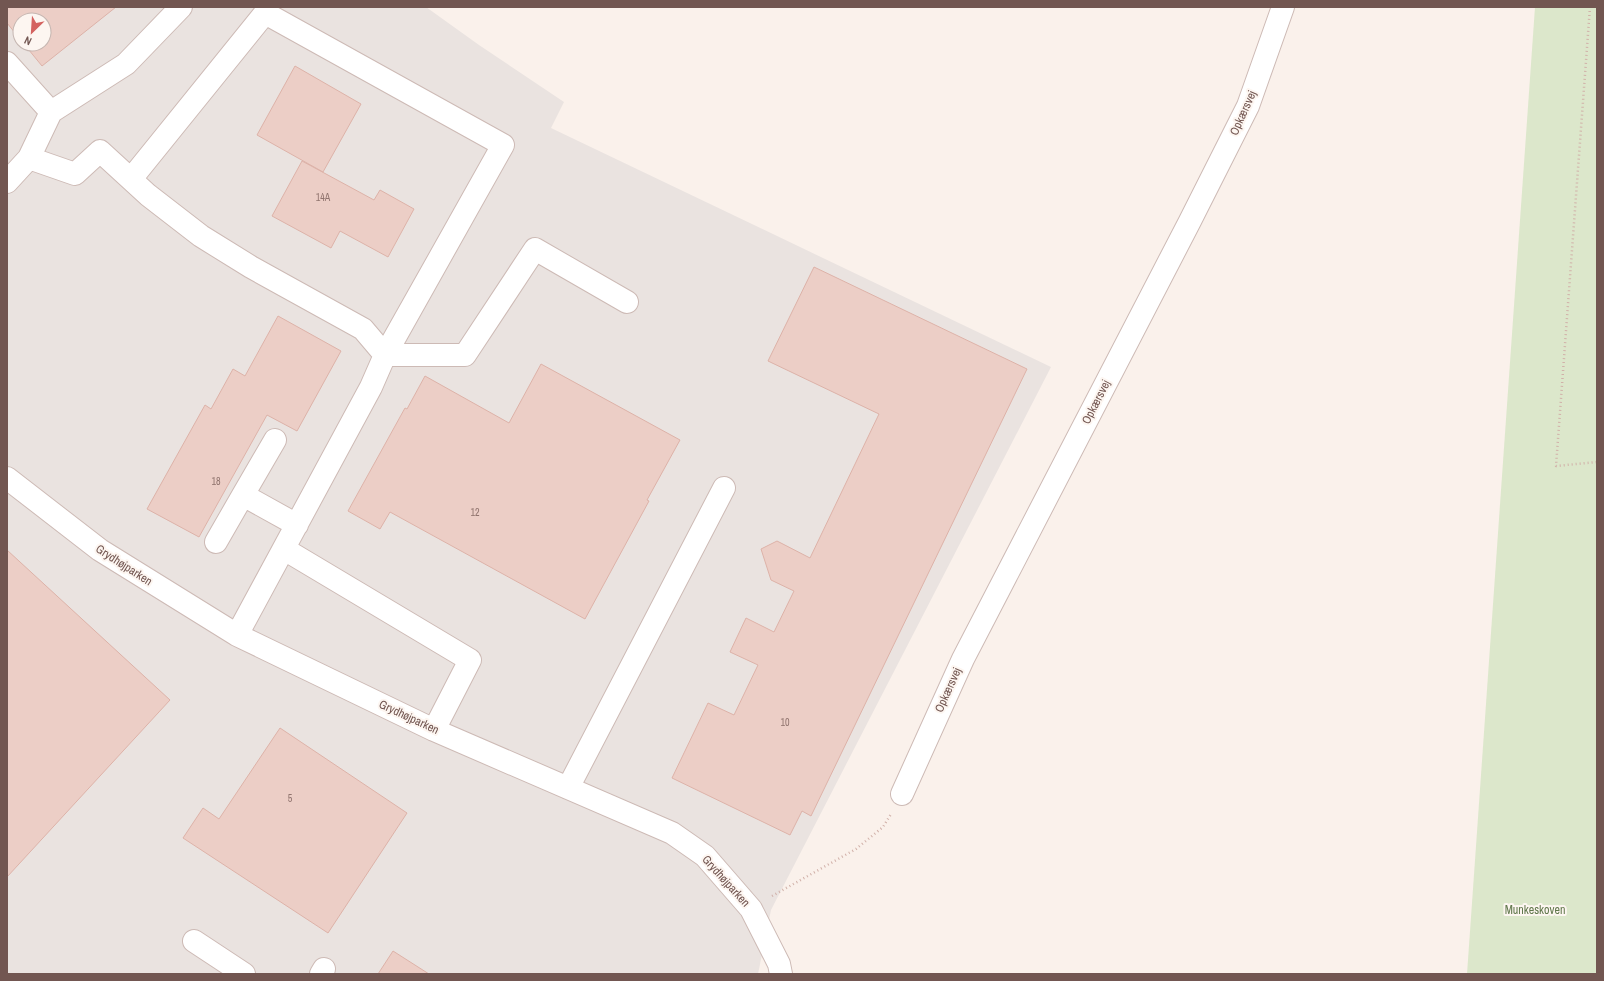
<svg xmlns="http://www.w3.org/2000/svg" width="1604" height="981" font-family="'Archivo Narrow',sans-serif">
  <style>
    .industrial { fill: #eae3e0; fill-rule: evenodd }
    .green { fill: #dce7cb }
    .building { fill: #eccec6; stroke: #ddb2a8 }
    .lines { fill: none; stroke-linecap: round; stroke-linejoin: round }
    .minor-casing { stroke: #cdbab5; stroke-width: 24 }
    .path { stroke: #d1b1a9; stroke-width: 2.5; stroke-dasharray: 1 3; stroke-linecap: butt }
    .minor { stroke: #fff; stroke-width: 22 }
    .labels { text-anchor: middle; dominant-baseline: central; stroke-width: 4; stroke-linejoin: round; paint-order: stroke }
    .number-label { font-size: 10px; fill: #90746e }
    .street-label { font-size: 12px; fill: #725651; stroke: #fdf6f1 }
    .park-label { font-size: 12px; fill: #60774b; stroke: #fdf6f1 }
  </style>
  <rect width="100%" height="100%" fill="#faf1eb"/>
  <path class="industrial" d="M 7,7 L 426,7 L 479,45 L 564,102 L 551,128 L 1051,367 L 771,910 L 758,974 L 7,974 ZM 20,20 L 44,20 L 44,44 L 20,44 Z"/>
  <path class="green" d="M 1535,7 L 1597,7 L 1597,974 L 1467,974 Z"/>
  <path class="building" d="M 7,7 L 116,7 L 42,66 L 24,44 L 44,44 L 44,20 L 20,20 L 20,39 L 7,23 Z
    M 295,66 L 361,104 L 323,172 L 257,135 Z
    M 302,161 L 374,200 L 380,190 L 414,209 L 388,257 L 340,231 L 331,248 L 272,216 Z
    M 814,267 L 1027,369 L 811,816 L 802,811 L 790,835 L 672,778 L 708,703 L 734,715 L 758,665 L 730,652 L 746,618 L 774,632 L 794,591 L 771,580 L 761,549 L 777,541 L 810,558 L 879,414 L 768,361 Z
    M 278,316 L 341,351 L 297,431 L 267,415 L 199,537 L 147,509 L 205,405 L 211,409 L 233,369 L 245,376 Z
    M 541,364 L 680,440 L 647,500 L 649,501 L 585,619 L 390,512 L 380,529 L 348,511 L 405,408 L 407,409 L 425,376 L 509,423 Z
    M 7,550 L 170,700 L 7,877 Z
    M 280,728 L 407,813 L 328,933 L 183,838 L 203,808 L 219,819 Z
    M 393,951 L 429,974 L 378,974 Z"/>
  <g class="lines">
    <g class="minor-casing">
      <path id="minor" d="M 7,63 L 51,112 L 29,158
        M 51,112 L 126,64 L 181,7
        M 131,179 L 265,13 L 503,145 L 385,355 L 465,355 L 535,249 L 627,302
        M 7,182 L 29,158 L 75,174 L 100,151 L 148,195 L 201,236 L 251,267 L 363,329 L 385,355 L 371,387 L 237,635
        M 275,440 L 243,495 L 297,525
        M 7,478 L 100,550 L 237,635 L 434,730 L 672,833 L 705,856 L 751,909 L 779,964 L 781,974
        M 216,542 L 243,495
        M 284,549 L 470,660 L 434,730
        M 568,788 L 724,488
        M 902,794 L 963,659 L 1190,221 L 1248,106 L 1283,7
        M 194,941 L 244,974
        M 321,974 L 324,969"/>
    </g>
    <path class="path" d="M 1590,7 L 1556,466 L 1597,462
      M 772,896 L 856,849 L 883,827 L 891,814"/>
    <use href="#minor" class="minor"/>
  </g>
  <g class="labels">
    <g class="number-label">
      <text x="323" y="197">14A</text>
      <text x="216" y="481">18</text>
      <text x="475" y="512">12</text>
      <text x="785" y="722">10</text>
      <text x="290" y="798">5</text>
    </g>
    <g class="street-label">
      <text transform="translate(1243 113) rotate(-66)">Opkærsvej</text>
      <text transform="translate(1096 402) rotate(-63)">Opkærsvej</text>
      <text transform="translate(124 565) rotate(33)">Grydhøjparken</text>
      <text transform="translate(948 690) rotate(-66)">Opkærsvej</text>
      <text transform="translate(409 717) rotate(25)">Grydhøjparken</text>
      <text transform="translate(726 881) rotate(48)">Grydhøjparken</text>
    </g>
    <g class="park-label">
      <text x="1535" y="910">Munkeskoven</text>
    </g>
  </g>
  <rect width="1604" height="981" fill="none" stroke="#725651" stroke-width="16"/>
  <g transform="translate(32 32) rotate(205)"><circle r="19" fill="#fdf6f1" stroke="#c5b6b1"/>
  <path d="M0-3L7 15L0 10L-7 15Z" fill="#d46360"/>
  <text y="-6" font-size="11" font-weight="bold" text-anchor="middle" fill="#725651">N</text>
  </g>
</svg>
